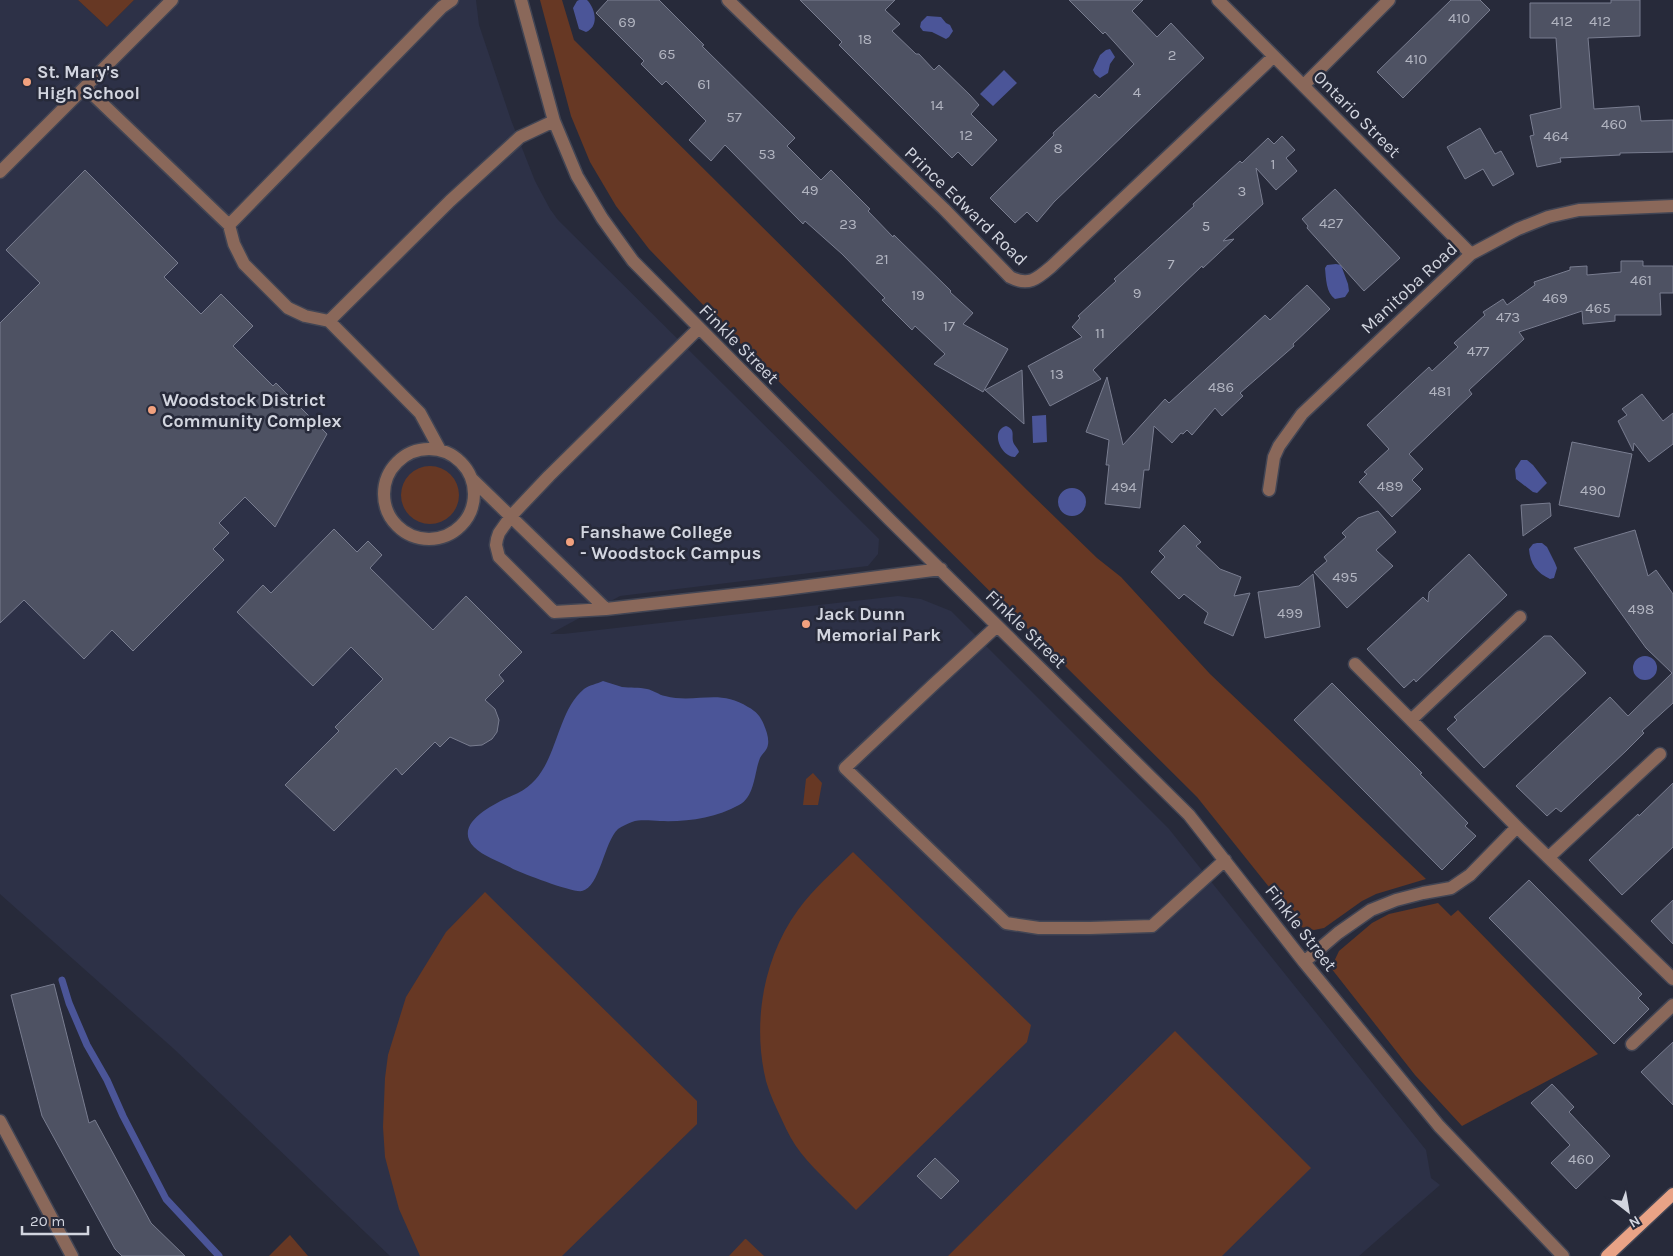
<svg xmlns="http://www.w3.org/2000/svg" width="1673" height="1256" font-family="Karla,sans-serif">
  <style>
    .built { fill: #2d3147 }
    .green { fill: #673824 }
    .water { fill: #4b5598 }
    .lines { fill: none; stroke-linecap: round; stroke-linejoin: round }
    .stream { stroke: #4b5598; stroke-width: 7 }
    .building { fill: #4e5263; stroke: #797d90 }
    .minor-casing { stroke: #424554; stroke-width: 15 }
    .major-casing { stroke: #424554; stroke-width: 15 }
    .minor { stroke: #8a685a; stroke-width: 12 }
    .major { stroke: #e9a386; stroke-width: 12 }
    .poi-dot { fill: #f2a17e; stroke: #272a3a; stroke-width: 2 }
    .labels { text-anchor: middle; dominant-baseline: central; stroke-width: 5; stroke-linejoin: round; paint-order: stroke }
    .number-label { font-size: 15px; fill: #b1b4c0 }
    .poi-label { font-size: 18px; font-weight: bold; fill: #d2d5df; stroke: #272a3a; text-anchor: start }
    .street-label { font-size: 18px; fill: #d2d5df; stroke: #272a3a }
  </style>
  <rect width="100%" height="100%" fill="#272a3a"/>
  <path class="built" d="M 0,0 L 78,0 L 107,27 L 134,0 L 476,0 L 479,25 L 511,120 L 535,181 L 550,209 L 558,220 L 879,539 L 878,554 L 868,566 L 620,596 L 550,634 L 563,634 L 898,596 L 921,599 L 951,611 L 1169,829 L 1426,1150 L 1431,1178 L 1440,1185 L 1359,1256 L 390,1256 L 174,1049 L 0,894 Z"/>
  <path class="green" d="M 78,0 L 134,0 L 107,27 Z
    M 540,0 L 562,0 L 574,40 L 1027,490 L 1097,558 L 1121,577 L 1210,674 L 1426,879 L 1376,894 L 1362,901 L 1324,928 L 1314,930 L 1301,927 L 1197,797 L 739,342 L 649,249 L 616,206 L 590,162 L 571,116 Z
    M401 495a29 29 0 1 1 58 0a29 29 0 1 1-58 0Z
    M 813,773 L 822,783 L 818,805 L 803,805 L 806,779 Z
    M 853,852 L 1031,1025 L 1027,1042 L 856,1210 C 838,1191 817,1173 801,1153 C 793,1143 787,1131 782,1120 C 776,1107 770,1095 766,1081 C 752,1024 763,958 798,910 C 813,889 834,871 853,852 Z
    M 485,892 L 697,1101 L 697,1124 L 562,1256 L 420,1256 L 399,1209 L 385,1157 L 383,1127 L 385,1078 L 388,1055 L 406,997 L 446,932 Z
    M 1438,903 L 1451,916 L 1458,910 L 1598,1054 L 1462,1126 L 1415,1075 L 1331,968 L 1339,951 L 1372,923 L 1389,914 Z
    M 1175,1031 L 1311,1168 L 1222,1256 L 948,1256 Z
    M 290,1235 L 308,1256 L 269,1256 Z
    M 745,1239 L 746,1239 L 764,1256 L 729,1256 Z"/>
  <path class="water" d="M 579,0 L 587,0 C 596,9 599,27 586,32 L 579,29 L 573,8 L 577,1 Z
    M 927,16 L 941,17 L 946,23 L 950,25 L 953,31 L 949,37 L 946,39 L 932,32 L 923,31 L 920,27 L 921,22 Z
    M 1106,50 L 1110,49 L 1115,57 L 1110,64 L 1108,73 L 1100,78 L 1095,74 L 1093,70 L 1100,55 Z
    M 1004,70 L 1017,83 L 993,106 L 980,94 Z
    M 1336,264 L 1341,265 L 1348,284 L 1349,291 L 1345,297 L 1335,299 C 1326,293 1326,278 1325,268 L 1327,265 Z
    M 1046,415 L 1047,442 L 1033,443 L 1032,416 Z
    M 1006,426 C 1017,430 1010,436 1014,444 C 1016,447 1018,449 1019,452 L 1015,457 C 1002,458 989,431 1006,426 Z
    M 1521,460 L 1527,460 L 1533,465 L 1547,483 L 1537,493 L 1533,492 L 1516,479 L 1515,469 Z
    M1058 502a14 14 0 1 1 28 0a14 14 0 1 1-28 0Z
    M 1537,543 L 1542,543 L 1547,547 L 1555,563 L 1557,568 L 1554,578 L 1550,579 C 1537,573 1530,564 1529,549 L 1533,544 Z
    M1633 668a12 12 0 1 1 24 0a12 12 0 1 1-24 0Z
    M 603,681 C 609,683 616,685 622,687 C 630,688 639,687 647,689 C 653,690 659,695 665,696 C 696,704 719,688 748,707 C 756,711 761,717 764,725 C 767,732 770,741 767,748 C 765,752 762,754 760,758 C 754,773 755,797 739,805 C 716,818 687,822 660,821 C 652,821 641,819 632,822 C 627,824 622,826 618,829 C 604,842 600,887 582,891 C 573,893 524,874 513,869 C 501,862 484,857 474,847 C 450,822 502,800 518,793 C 559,773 553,715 584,689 C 589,685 597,684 603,681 Z"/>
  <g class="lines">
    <path class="stream" d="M 62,980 L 69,1003 L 87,1045 L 107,1080 L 123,1116 L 166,1199 L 219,1256"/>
  </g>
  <path class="building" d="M 608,0 L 659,0 L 704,45 L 702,46 L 795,138 L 787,146 L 821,180 L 831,170 L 870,209 L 868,211 L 893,237 L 894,235 L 951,291 L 950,292 L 973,313 L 963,324 L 1008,349 L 983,392 L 934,364 L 945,354 L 915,326 L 912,330 L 882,300 L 885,298 L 842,254 L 805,221 L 803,224 L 725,145 L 711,161 L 689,140 L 706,121 L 666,81 L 662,85 L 641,64 L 644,61 L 596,13 Z
    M 800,0 L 895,0 L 885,10 L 900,24 L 892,31 L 916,54 L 919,54 L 934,70 L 939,65 L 970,95 L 979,105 L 971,114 L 997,140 L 972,166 L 958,152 L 952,158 L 839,45 L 842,42 Z
    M 1069,0 L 1143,0 L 1132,11 L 1157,37 L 1171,23 L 1204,58 L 1054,202 L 1037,222 L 1027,212 L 1015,223 L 990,198 L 1054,135 L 1053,133 L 1095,94 L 1099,98 L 1134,64 L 1105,32 L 1103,34 Z
    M 1451,0 L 1480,0 L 1490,10 L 1403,98 L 1377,72 Z
    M 1611,0 L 1640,0 L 1640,36 L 1588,38 L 1594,109 L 1639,106 L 1641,121 L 1673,120 L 1673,152 L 1620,153 L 1620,155 L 1560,158 L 1561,162 L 1537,167 L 1530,136 L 1534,135 L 1530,115 L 1561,108 L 1556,38 L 1530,38 L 1530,3 L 1611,3 Z
    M 1480,128 L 1495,154 L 1501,151 L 1514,174 L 1493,186 L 1483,169 L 1465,179 L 1447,147 Z
    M 1282,136 L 1295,150 L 1286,158 L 1297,171 L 1276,190 L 1256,168 L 1263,204 L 1223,241 L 1234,239 L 1203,268 L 1202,266 L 1093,370 L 1101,379 L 1050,406 L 1028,366 L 1082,337 L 1072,327 L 1080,318 L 1078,316 L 1116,281 L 1114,279 L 1194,206 L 1193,204 L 1240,161 L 1242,163 L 1268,138 L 1274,144 Z
    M 85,170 L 178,263 L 164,277 L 201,314 L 221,294 L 253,326 L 233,346 L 273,386 L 276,383 L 327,434 L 275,527 L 245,497 L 219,523 L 229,533 L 213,549 L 224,560 L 133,651 L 112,630 L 84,659 L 24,600 L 0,623 L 0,323 L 40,283 L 6,250 Z
    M 1335,189 L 1400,258 L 1364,291 L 1307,228 L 1308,226 L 1302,219 Z
    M 1621,261 L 1643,261 L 1643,266 L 1673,266 L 1673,293 L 1660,293 L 1661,315 L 1615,315 L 1615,321 L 1583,324 L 1582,311 L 1519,332 L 1524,339 L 1469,390 L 1472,394 L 1409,454 L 1423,469 L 1412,480 L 1421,489 L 1392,517 L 1359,482 L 1367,474 L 1364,472 L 1389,449 L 1367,425 L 1429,367 L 1432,371 L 1458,347 L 1454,343 L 1485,315 L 1483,312 L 1503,299 L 1507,305 L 1535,285 L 1534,282 L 1570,270 L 1570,267 L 1587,266 L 1587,275 L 1621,272 Z
    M 1307,285 L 1330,309 L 1293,344 L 1294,346 L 1240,393 L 1243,396 L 1222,416 L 1215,408 L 1192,435 L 1187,430 L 1183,434 L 1181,433 L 1172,443 L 1154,426 L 1149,470 L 1144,470 L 1140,508 L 1105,504 L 1109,465 L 1106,465 L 1109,440 L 1086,432 L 1107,377 L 1123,445 L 1165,399 L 1169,403 L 1265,315 L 1270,320 Z
    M 1022,370 L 1024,424 L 985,390 Z
    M 1642,394 L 1663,421 L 1673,413 L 1673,444 L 1649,462 L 1634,443 L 1633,451 L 1618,421 L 1627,415 L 1622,409 Z
    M 1572,442 L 1632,454 L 1619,517 L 1559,505 Z
    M 1550,503 L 1551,516 L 1523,536 L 1521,505 Z
    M 1378,511 L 1396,532 L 1376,550 L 1393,566 L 1347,608 L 1314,572 L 1327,561 L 1324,557 L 1346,537 L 1342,533 L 1358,518 Z
    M 1184,525 L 1201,542 L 1196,546 L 1220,569 L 1241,577 L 1234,596 L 1250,593 L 1233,636 L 1204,623 L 1208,613 L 1184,594 L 1179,599 L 1151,572 L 1165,557 L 1159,551 Z
    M 334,529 L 357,552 L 368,541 L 382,555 L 370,568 L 433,630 L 466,596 L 522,652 L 499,675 L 504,681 L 485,700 L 495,709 L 499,720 L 497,732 L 492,739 L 482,745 L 470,746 L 450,737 L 440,747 L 435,742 L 402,775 L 396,768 L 334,831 L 285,785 L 339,731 L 335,727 L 383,679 L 351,647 L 313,686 L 237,612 L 263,585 L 271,593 Z
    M 1635,530 L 1648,576 L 1656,570 L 1673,594 L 1673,703 L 1642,731 L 1644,733 L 1626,751 L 1561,812 L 1556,808 L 1547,816 L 1516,786 L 1610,697 L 1628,716 L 1672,673 L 1646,648 L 1574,548 Z
    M 1469,554 L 1507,595 L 1416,682 L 1414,679 L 1404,688 L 1367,649 L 1423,597 L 1428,602 L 1429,592 Z
    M 1313,574 L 1320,627 L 1265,638 L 1258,592 L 1299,586 Z
    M 1544,636 L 1551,636 L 1586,673 L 1484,768 L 1447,729 L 1457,720 L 1454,717 Z
    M 1332,683 L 1422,773 L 1420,774 L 1468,823 L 1465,826 L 1476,836 L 1442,870 L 1294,720 Z
    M 1673,783 L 1673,847 L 1622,895 L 1589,860 L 1638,814 L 1639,816 Z
    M 1529,880 L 1642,994 L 1638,998 L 1649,1009 L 1614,1044 L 1489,918 Z
    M 1673,900 L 1673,944 L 1651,921 Z
    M 54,984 L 89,1123 L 95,1120 L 151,1223 L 185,1256 L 122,1256 L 115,1249 L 42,1116 L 11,995 Z
    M 1673,1042 L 1673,1105 L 1641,1072 Z
    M 1552,1084 L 1574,1107 L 1569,1112 L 1610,1156 L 1576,1189 L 1551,1163 L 1570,1145 L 1531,1103 Z
    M 935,1158 L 959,1181 L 941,1199 L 917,1176 Z"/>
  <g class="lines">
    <g class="minor-casing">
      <path id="minor" d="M 521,0 L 554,121 L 577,176 L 602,218 L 633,261 L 889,519 L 1189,815 L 1304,962 L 1439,1126 L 1563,1256
        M 728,0 L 944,209 L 1010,277 C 1029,287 1038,278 1052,266 L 1274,56
        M 1218,0 L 1471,254
        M 1304,85 L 1389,0
        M 86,88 L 229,225 L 234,244 L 244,264 L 288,308 L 305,316 L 329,321 L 420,413 L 440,450
        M 0,172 L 172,0
        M 229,225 L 442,7 L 452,0
        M 329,321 L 450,201 L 520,137 L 554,121
        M 699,328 L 549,476 L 511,516 L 499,533 L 497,539 L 496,545 L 499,557 L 554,612 L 606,609 L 777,590 L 941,569
        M384 494a45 45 0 1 1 90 0a45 45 0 1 1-90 0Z
        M 471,478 L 606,609
        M 1269,490 L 1274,457 L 1279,446 L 1302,414 L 1471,254 L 1518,229 L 1548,217 L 1561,214 L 1579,210 L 1673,206
        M 1520,617 L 1411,720 L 1517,827 L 1673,979
        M 997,626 L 933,685 L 845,768 L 1006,923 L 1039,928 L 1090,928 L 1152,926 L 1225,860
        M 1355,664 L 1411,720
        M 1549,857 L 1660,754
        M 1304,962 L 1338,933 L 1371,910 L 1396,900 L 1423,893 L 1451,888 L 1470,875 L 1517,827
        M 1632,1044 L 1673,1005
        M 0,1121 L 72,1256"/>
    </g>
    <g class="major-casing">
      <path id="major" d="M 1607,1256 L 1673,1194"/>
    </g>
    <use href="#minor" class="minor"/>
    <use href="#major" class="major"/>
  </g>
  <g class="poi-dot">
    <circle cx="27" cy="82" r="5"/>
    <circle cx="152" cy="410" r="5"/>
    <circle cx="570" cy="542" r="5"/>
    <circle cx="806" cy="624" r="5"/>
  </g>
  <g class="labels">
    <g class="number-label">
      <text x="1459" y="18">410</text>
      <text x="1562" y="21">412</text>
      <text x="1600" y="21">412</text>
      <text x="627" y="22">69</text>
      <text x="865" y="39">18</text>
      <text x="667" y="54">65</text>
      <text x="1172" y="55">2</text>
      <text x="1416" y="59">410</text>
      <text x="704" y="84">61</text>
      <text x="1137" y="92">4</text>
      <text x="937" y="105">14</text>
      <text x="734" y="117">57</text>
      <text x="1614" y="124">460</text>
      <text x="966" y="135">12</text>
      <text x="1556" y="136">464</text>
      <text x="1058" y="148">8</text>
      <text x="767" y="154">53</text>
      <text x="1273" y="164">1</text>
      <text x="810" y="190">49</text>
      <text x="1242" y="191">3</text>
      <text x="1331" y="223">427</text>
      <text x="848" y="224">23</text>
      <text x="1206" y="226">5</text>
      <text x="882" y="259">21</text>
      <text x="1171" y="264">7</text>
      <text x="1641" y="280">461</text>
      <text x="1137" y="293">9</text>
      <text x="918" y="295">19</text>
      <text x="1555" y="298">469</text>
      <text x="1598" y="308">465</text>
      <text x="1508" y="317">473</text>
      <text x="949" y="326">17</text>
      <text x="1100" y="333">11</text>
      <text x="1478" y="351">477</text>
      <text x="1057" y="374">13</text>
      <text x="1221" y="387">486</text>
      <text x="1440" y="391">481</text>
      <text x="1390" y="486">489</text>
      <text x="1124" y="487">494</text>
      <text x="1593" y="490">490</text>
      <text x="1345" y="577">495</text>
      <text x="1641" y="609">498</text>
      <text x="1290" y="613">499</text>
      <text x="1581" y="1159">460</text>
    </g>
    <g class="poi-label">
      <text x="37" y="72">St. Mary's<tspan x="37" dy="21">High School</tspan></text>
      <text x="162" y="400">Woodstock District<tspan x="162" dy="21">Community Complex</tspan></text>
      <text x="580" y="532">Fanshawe College<tspan x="580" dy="21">- Woodstock Campus</tspan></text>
      <text x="816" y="614">Jack Dunn<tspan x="816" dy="21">Memorial Park</tspan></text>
    </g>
    <g class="street-label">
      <text transform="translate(1357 114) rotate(45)">Ontario Street</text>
      <text transform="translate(966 206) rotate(44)">Prince Edward Road</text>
      <text transform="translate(1409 288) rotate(-43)">Manitoba Road</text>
      <text transform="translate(739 344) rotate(45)">Finkle Street</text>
      <text transform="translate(1026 629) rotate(44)">Finkle Street</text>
      <text transform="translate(1301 928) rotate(52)">Finkle Street</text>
    </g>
  </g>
  <g transform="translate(1628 1211) rotate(149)" stroke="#272a3a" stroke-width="4" paint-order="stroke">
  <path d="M0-4L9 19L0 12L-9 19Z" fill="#d2d5df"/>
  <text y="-8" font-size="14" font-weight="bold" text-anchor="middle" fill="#d2d5df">N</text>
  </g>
  <path d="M22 1226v8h66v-8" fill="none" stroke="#d2d5df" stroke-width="2.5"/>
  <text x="30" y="1226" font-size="15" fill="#d2d5df" stroke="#272a3a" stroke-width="4" paint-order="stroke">20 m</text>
</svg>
